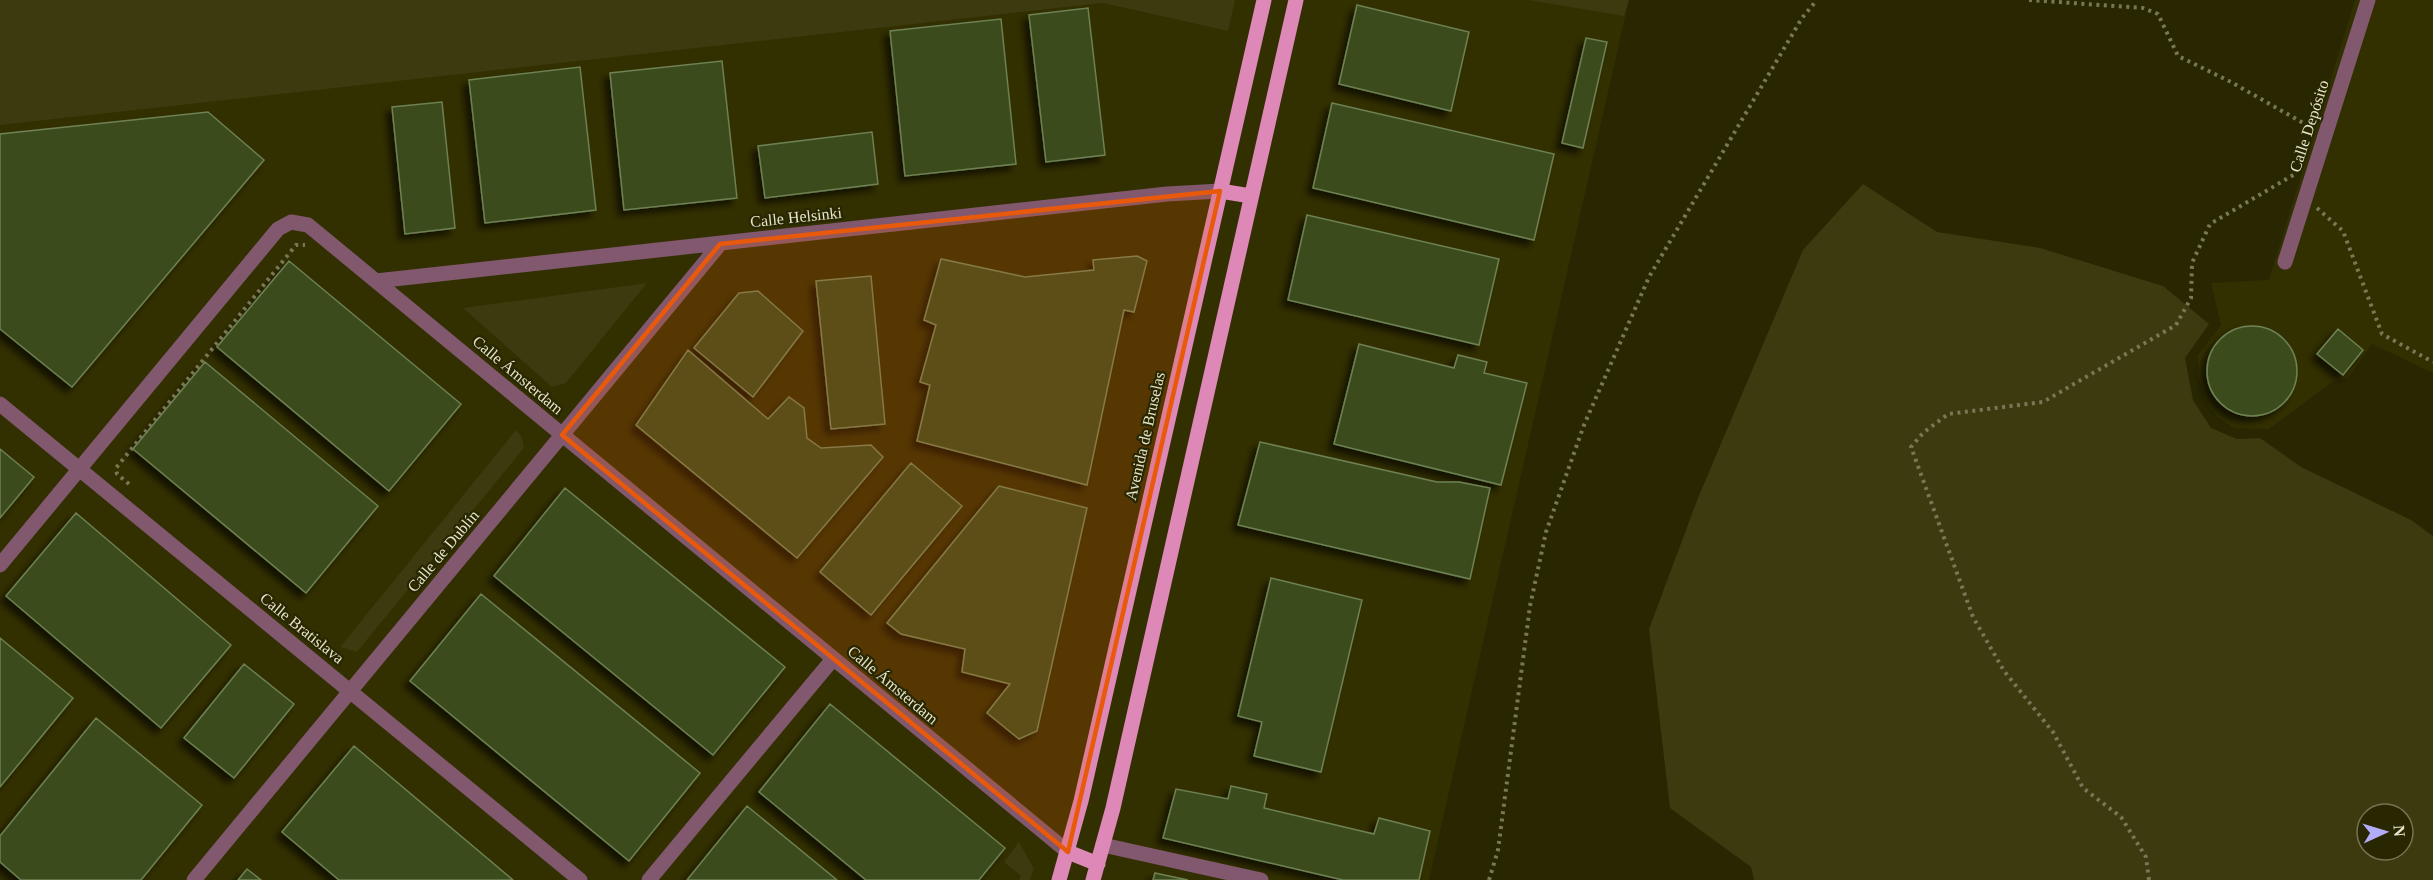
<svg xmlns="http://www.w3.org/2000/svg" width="2433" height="880" font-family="'Times New Roman',serif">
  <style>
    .built { fill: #322f00 }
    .green { fill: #3c3a0e; fill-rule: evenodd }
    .building { fill: #3a4b1f; stroke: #6e8153; stroke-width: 1.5; filter: url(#shadow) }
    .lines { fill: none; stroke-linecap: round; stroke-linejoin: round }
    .path { stroke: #787756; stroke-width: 4; stroke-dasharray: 3 4.5; stroke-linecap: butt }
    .minor { stroke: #81586e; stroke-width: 15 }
    .major { stroke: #dd88b7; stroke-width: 15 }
    .marked { fill: #e8590c; fill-opacity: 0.2; stroke: #e8590c; stroke-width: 4.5; stroke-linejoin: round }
    .labels { text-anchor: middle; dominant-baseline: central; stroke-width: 4.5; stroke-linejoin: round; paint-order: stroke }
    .street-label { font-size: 16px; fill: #e6e5cb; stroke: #292701 }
  </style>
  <defs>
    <filter id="shadow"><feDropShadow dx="-5.5" dy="5.5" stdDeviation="3" flood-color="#0009"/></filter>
  </defs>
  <rect width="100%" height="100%" fill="#292701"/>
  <path class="built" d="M 0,0 L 1629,0 L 1429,880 L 0,880 Z
    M 2355,0 L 2433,0 L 2433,373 L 2372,344 L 2348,378 L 2332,382 L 2269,429 L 2234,428 L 2217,417 L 2205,400 L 2198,376 L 2198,355 L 2221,325 L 2211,283 L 2269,280 Z"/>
  <path class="green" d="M 0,0 L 1235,0 L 1228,31 L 1103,3 L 0,125 Z
    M 1528,0 L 1629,0 L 1624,16 Z
    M 1863,184 L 1937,232 L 2040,248 L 2163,286 L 2209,324 L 2185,358 L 2193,400 L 2211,428 L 2237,439 L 2260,438 L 2301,467 L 2411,520 L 2433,536 L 2433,880 L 1754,880 L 1751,867 L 1670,808 L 1649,629 L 1698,498 L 1803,250 ZM 2367,814 L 2403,814 L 2403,850 L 2367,850 Z
    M 647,283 L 566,383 L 552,387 L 463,308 Z
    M 516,430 L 522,437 L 524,448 L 357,652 L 340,647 Z
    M 1019,842 L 1034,869 L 1030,880 L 1019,880 L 1021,876 L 1004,862 Z"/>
  <path class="building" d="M 1357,5 L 1469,32 L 1451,111 L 1339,84 Z
    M 1088,8 L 1105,155 L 1046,162 L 1029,15 Z
    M 1001,19 L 1016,164 L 905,176 L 890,31 Z
    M 1586,38 L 1607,42 L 1583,148 L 1562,143 Z
    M 722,61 L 737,198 L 624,210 L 610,73 Z
    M 580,67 L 596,210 L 485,223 L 469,80 Z
    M 442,102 L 455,228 L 405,234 L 392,107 Z
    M 1332,103 L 1554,154 L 1534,240 L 1313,188 Z
    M 208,112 L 264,160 L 72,387 L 0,329 L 0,134 Z
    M 872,132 L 878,184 L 765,198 L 758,146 Z
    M 1307,215 L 1499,259 L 1479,345 L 1288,300 Z
    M 1137,256 L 1147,261 L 1134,312 L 1124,310 L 1087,485 L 917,441 L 930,385 L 920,382 L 936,325 L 924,320 L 941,259 L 1025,277 L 1094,270 L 1093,260 Z
    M 289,261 L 461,404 L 389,491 L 217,347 Z
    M 871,276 L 885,424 L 831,429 L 816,281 Z
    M 758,291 L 803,331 L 753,397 L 694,348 L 739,293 Z
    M2207 371a45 45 0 1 1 90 0a45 45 0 1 1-90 0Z
    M 2338,329 L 2363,350 L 2343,375 L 2317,354 Z
    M 1359,344 L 1454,368 L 1458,355 L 1487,362 L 1484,373 L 1527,383 L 1501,485 L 1334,444 Z
    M 688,350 L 768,419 L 789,397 L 804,408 L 807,438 L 821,448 L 871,445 L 883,457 L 797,558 L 636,425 Z
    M 205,362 L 378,506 L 306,593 L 133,449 Z
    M 1260,442 L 1437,482 L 1459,482 L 1490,488 L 1470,579 L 1238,525 Z
    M 0,449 L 34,477 L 0,518 Z
    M 911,463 L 962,506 L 871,615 L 820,572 Z
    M 999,486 L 1087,508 L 1037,731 L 1019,739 L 987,713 L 1010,684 L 962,672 L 965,649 L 901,634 L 887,623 Z
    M 565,488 L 785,667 L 713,755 L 494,576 Z
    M 76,513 L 231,645 L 161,728 L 6,596 Z
    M 1271,578 L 1362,600 L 1321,772 L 1254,756 L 1262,722 L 1238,716 Z
    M 481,594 L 700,773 L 629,861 L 410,681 Z
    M 0,638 L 73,698 L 0,787 Z
    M 244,664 L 294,704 L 234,778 L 184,738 Z
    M 830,704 L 1005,848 L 979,880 L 866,880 L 759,792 Z
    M 96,718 L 202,805 L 141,880 L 21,880 L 0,862 L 0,836 Z
    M 354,746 L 513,880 L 339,880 L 282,832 Z
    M 1231,786 L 1267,794 L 1264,808 L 1374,834 L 1379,818 L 1430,831 L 1419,880 L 1343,880 L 1163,838 L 1176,789 L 1228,799 Z
    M 747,806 L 837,880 L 687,880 Z
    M 247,869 L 261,880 L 238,880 Z
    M 1155,873 L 1188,880 L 1153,880 Z"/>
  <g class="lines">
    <path class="path" d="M 2029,0 L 2143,8 L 2158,14 L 2178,56 L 2231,82 L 2312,128
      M 2317,208 L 2343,231 L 2382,334 L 2433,362
      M 129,484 L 117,474 L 116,468 L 296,245 L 305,245
      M 1489,880 L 1498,850 L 1530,606 L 1546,532 L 1584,425 L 1649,277 L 1802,18 L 1817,0
      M 2149,880 L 2146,857 L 2121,817 L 2083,788 L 2053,732 L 2004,671 L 1973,617 L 1911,447 L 1923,433 L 1948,414 L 2043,402 L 2176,325 L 2191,298 L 2192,263 L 2210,224 L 2295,174"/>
    <path class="minor" d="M 2285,262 L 2368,0
      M 376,281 L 1167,194 L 1220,191
      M 0,404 L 580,880
      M 0,565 L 278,229 L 291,222 L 308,225 L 1068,852
      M 1103,845 L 1261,880
      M 194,880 L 720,244
      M 649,880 L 833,659"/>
    <path class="major" d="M 1220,191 L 1251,196
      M 1068,852 L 1098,864
      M 1059,880 L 1081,801 L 1264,0
      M 1093,880 L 1113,808 L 1296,0"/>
  </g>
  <path class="marked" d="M 1220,191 L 1068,852 L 562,435 L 720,244 Z"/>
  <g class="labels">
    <g class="street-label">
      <text transform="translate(2309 126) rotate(-72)">Calle Depósito</text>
      <text transform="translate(796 217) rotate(-6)">Calle Helsinki</text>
      <text transform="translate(518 375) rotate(40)">Calle Ámsterdam</text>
      <text transform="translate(1145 436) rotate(-77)">Avenida de Bruselas</text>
      <text transform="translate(443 551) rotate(-50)">Calle de Dublín</text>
      <text transform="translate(302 628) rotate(39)">Calle Bratislava</text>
      <text transform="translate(893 685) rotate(40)">Calle Ámsterdam</text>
    </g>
  </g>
  <g transform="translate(2385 832) rotate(86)"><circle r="28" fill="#292701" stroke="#757352" stroke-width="1.5"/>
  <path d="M0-4.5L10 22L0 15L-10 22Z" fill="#b2adf9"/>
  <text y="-9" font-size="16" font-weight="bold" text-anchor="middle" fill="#e6e5cb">N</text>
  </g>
</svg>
